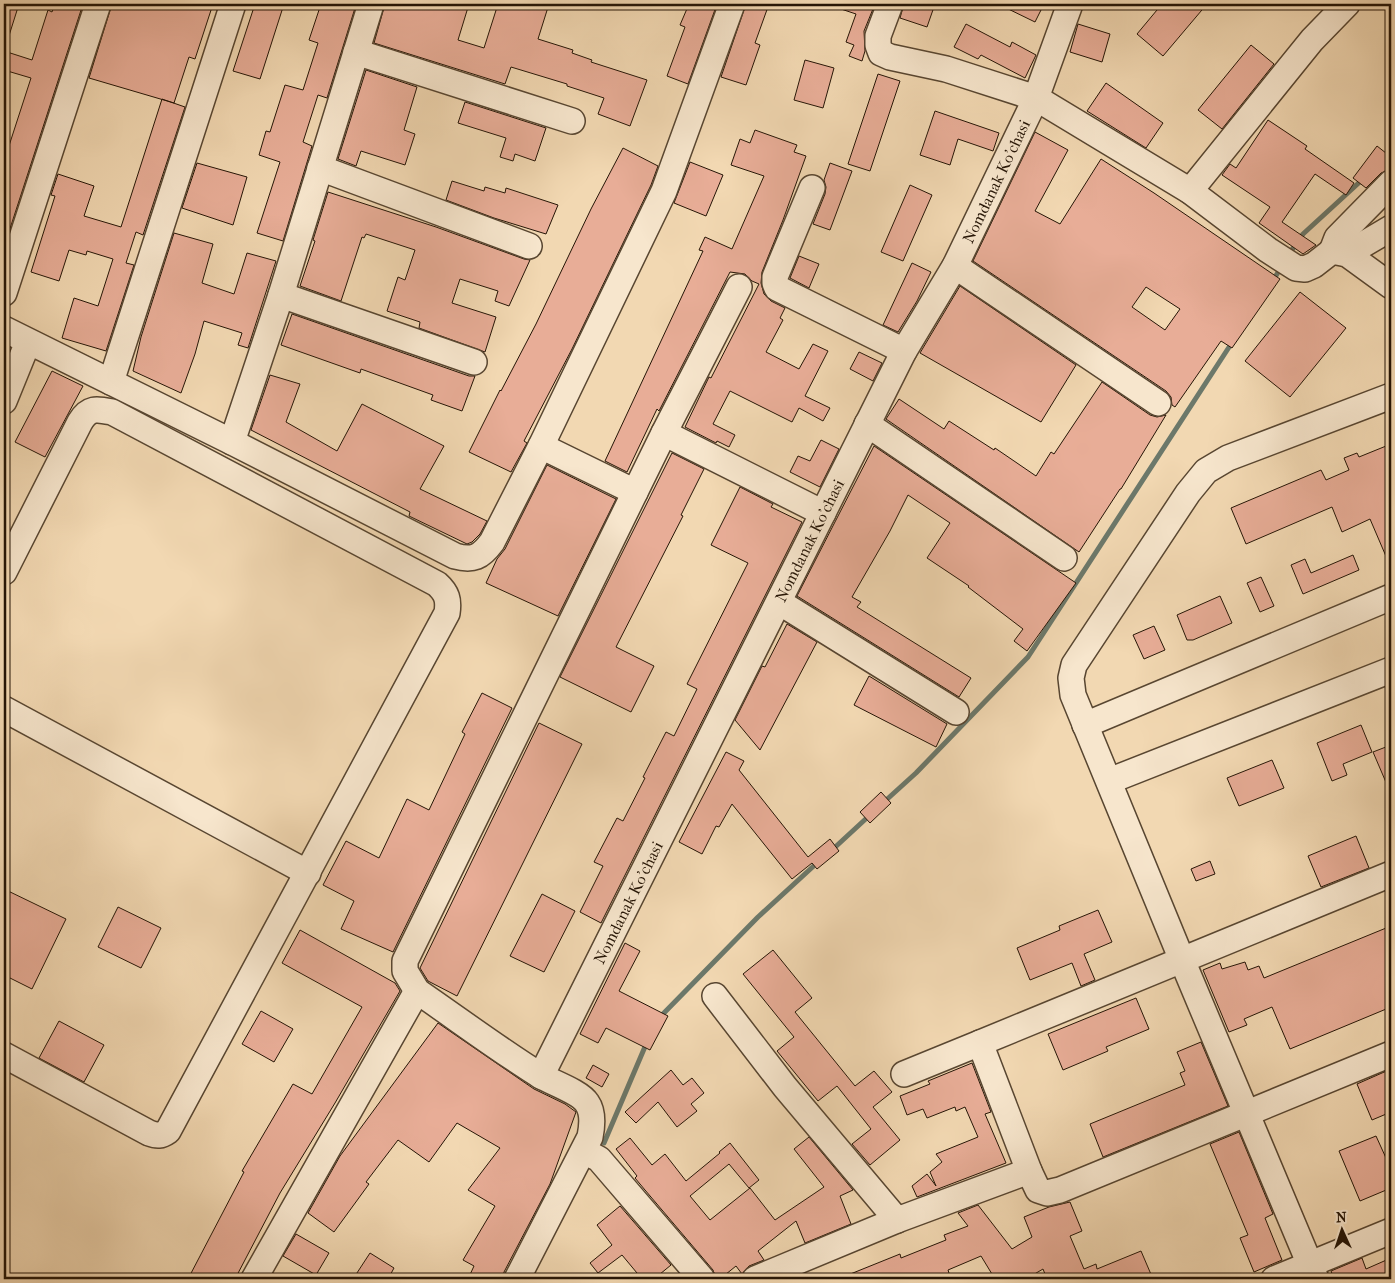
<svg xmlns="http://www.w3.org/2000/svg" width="1395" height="1283" font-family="'IM FELL French Canon',serif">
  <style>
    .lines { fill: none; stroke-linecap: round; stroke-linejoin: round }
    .stream { stroke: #6c786a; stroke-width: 5 }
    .building { fill: #e8ad97; stroke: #251506; fill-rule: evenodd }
    .minor-casing { stroke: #584631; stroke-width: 28 }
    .minor { stroke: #f7e6cd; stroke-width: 25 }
    .labels { text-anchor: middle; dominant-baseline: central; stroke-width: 4; stroke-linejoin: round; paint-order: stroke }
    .street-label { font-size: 16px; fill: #251506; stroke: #f7e6cd }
  </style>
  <rect width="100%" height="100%" fill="#f2d8b2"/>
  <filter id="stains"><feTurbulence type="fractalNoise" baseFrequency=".004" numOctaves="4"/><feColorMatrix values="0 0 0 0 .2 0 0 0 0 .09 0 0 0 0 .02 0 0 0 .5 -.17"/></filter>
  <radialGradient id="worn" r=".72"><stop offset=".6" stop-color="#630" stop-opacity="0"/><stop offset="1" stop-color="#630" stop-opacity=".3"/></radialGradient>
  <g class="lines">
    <path class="stream" d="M 1289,254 L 1303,234 L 1363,179
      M 1272,282 L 1282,266
      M 884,802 L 916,773 L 1028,657 L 1233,341
      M 832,850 L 870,815
      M 660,1017 L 758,917 L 818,862
      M 604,1143 L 647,1042"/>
  </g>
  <path class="building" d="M 4,4 L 19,4 L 7,42 L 4,42 Z
    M 55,4 L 83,4 L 4,247 L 4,154 L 6,155 L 31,78 L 4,70 L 4,51 L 32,60 L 48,10 L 52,12 Z
    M 112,4 L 213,4 L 195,59 L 189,57 L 174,103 L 89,78 Z
    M 255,4 L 284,4 L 260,79 L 233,71 Z
    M 321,4 L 342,4 L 355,8 L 327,98 L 318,95 L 303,142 L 312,146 L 283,241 L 257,233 L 280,162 L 259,155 L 266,131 L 270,132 L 285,85 L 303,90 L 318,43 L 309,40 Z
    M 385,4 L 469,4 L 458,40 L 484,48 L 498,4 L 549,4 L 538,39 L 573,50 L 572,53 L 592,60 L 591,62 L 647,80 L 630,126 L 598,114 L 604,98 L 567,86 L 567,84 L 511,67 L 505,84 L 374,43 Z
    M 689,4 L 717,4 L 688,84 L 667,76 L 685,27 L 680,25 Z
    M 746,4 L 769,4 L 755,43 L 760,45 L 746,85 L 721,77 Z
    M 832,4 L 875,4 L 864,31 L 865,51 L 862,61 L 849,56 L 854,45 L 846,42 L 856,14 L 832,6 Z
    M 904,4 L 935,4 L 927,27 L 900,18 Z
    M 998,4 L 1044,4 L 1035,22 Z
    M 1162,4 L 1207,4 L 1163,56 L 1137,34 Z
    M 966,24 L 1010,47 L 1012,42 L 1036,55 L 1025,78 L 981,55 L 978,59 L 954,47 Z
    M 1078,24 L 1110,34 L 1102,62 L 1070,52 Z
    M 1251,45 L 1274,64 L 1222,129 L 1198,110 Z
    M 805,60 L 834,68 L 823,108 L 794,100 Z
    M 366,70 L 417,87 L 404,130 L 415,134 L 405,165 L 361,151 L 356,166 L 338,159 Z
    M 878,74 L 900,81 L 870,171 L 848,164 Z
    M 1106,83 L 1163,123 L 1146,148 L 1087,111 Z
    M 162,99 L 185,107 L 143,235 L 136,232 L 126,263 L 134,265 L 106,351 L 62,338 L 74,298 L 98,306 L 113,259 L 87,251 L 86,255 L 69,250 L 59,281 L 31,272 L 55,196 L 51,195 L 58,174 L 94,186 L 84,216 L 121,227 Z
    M 465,102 L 546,128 L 535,161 L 515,154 L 513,161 L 500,157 L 506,138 L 458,123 Z
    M 935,111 L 999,133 L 993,151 L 958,139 L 950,165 L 920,155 Z
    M 1268,120 L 1307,146 L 1305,149 L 1354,183 L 1346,195 L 1315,174 L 1282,222 L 1316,245 L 1303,254 L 1259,223 L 1270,207 L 1222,175 L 1230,164 L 1236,168 Z
    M 755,130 L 797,145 L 794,152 L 806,156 L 783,220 L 762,272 L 761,283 L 764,294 L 771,301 L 785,308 L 780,318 L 783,320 L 766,352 L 799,369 L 813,344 L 828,351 L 805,396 L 830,408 L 823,421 L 799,408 L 792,422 L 730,391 L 713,424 L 735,435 L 729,447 L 717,441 L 716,443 L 685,427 L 709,377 L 711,378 L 759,284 L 752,281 L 745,274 L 730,272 L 659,411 L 657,409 L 627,472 L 605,461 L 703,251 L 699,250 L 705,237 L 732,249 L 764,176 L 731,165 L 740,139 L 750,143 Z
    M 1035,132 L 1068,150 L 1035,211 L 1060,224 L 1101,159 L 1154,193 L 1280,279 L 1232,348 L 1221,341 L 1175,407 L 1172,405 L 1171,397 L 1166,391 L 973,261 ZM 1146,287 L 1180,309 L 1165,330 L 1132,307 Z
    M 1377,146 L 1391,157 L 1391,169 L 1381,173 L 1366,188 L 1353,178 Z
    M 623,148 L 658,166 L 651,185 L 572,349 L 524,441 L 527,443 L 511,472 L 469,452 L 500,390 L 501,391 L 536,324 L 591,209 Z
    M 690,162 L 723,175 L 706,216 L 674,203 Z
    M 197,163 L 247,177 L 233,225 L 182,208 Z
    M 830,163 L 852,171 L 830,230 L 813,224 L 825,194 L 826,187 L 824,180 Z
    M 452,181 L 484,191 L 485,187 L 505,193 L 506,188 L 558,205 L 546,234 L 494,218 L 446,200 Z
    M 910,185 L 932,195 L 903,261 L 881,252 Z
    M 328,192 L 436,227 L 524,259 L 530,260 L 509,306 L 495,301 L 498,291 L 460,279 L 452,303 L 496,317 L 485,352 L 419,328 L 420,322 L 387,311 L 398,277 L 405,280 L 415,250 L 366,234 L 364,238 L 362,237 L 341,301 L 300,286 L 315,241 L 313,240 Z
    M 174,233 L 213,244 L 202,283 L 234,294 L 247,253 L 276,261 L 248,348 L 238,345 L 242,333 L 204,321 L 195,354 L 181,393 L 133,371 L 141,337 Z
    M 799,256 L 819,264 L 809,288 L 790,278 Z
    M 912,263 L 931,272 L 917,301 L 898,332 L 883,325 Z
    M 960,286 L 1076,365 L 1041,422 L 920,353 Z
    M 1300,292 L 1346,328 L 1290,397 L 1245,361 Z
    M 292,314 L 469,376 L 475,376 L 462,411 L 431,400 L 433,395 L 361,369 L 360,373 L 281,345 Z
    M 859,352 L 882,363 L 873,381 L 850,369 Z
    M 52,371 L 83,386 L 45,457 L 15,442 Z
    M 270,375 L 300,384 L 286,422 L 337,451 L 362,404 L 444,446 L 420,489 L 487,521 L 480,534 L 472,542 L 467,544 L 409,516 L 410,512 L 251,430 Z
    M 1102,382 L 1150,415 L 1157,417 L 1166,415 L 1121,489 L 1120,489 L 1079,552 L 886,419 L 899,399 L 944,429 L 949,421 L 994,450 L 995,448 L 1036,476 L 1051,452 L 1054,454 Z
    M 821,440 L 839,449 L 820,487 L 790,472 L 798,456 L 810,461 Z
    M 1391,444 L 1391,568 L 1370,519 L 1342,532 L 1332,507 L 1246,544 L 1231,508 L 1321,470 L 1326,480 L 1349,470 L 1344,458 L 1357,453 L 1359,457 Z
    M 874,446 L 1076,583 L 1027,651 L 1014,641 L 1023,629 L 968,587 L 969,586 L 927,558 L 950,523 L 908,495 L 890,531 L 852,597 L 861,602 L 857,607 L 971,678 L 959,697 L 797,596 Z
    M 672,453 L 704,469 L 681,515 L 683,516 L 616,647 L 654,666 L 631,712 L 560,677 Z
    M 547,465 L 616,499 L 558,616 L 486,583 L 497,559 L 505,549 Z
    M 740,487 L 773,504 L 771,507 L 802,522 L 601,923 L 580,912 L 603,866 L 594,862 L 617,818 L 623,821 L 645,778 L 643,777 L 666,732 L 674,736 L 697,689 L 687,684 L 748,563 L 711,545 Z
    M 1353,555 L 1359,570 L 1303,594 L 1291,565 L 1305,559 L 1311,573 Z
    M 1261,577 L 1274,606 L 1260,612 L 1247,583 Z
    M 1220,596 L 1232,623 L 1193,640 L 1187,640 L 1177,615 Z
    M 787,624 L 817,642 L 760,750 L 735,720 L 762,666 L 765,667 Z
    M 1154,626 L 1165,650 L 1144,659 L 1133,635 Z
    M 869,676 L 947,724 L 936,747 L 854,705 Z
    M 482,693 L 512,708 L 393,952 L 341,929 L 354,901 L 323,885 L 346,841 L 379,858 L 407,799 L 429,810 L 465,734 L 462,732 Z
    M 539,723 L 582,744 L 457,996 L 428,981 L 420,968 Z
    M 1361,725 L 1372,752 L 1343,764 L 1347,775 L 1332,781 L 1317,743 Z
    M 1391,745 L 1391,794 L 1373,752 Z
    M 726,752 L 744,761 L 739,770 L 808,857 L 830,839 L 839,851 L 817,869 L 812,863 L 792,879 L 732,804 L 719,827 L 716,826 L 702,854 L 679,842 Z
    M 1272,760 L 1284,788 L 1239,806 L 1227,778 Z
    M 881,792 L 891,803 L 870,823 L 860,812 Z
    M 1356,836 L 1369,868 L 1321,887 L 1308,856 Z
    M 1210,861 L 1215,874 L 1196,881 L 1191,869 Z
    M 4,889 L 66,919 L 32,989 L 4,975 Z
    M 542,894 L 575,911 L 544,972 L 510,956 Z
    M 118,907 L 161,928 L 141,968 L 98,947 Z
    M 1098,910 L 1112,942 L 1084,954 L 1095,980 L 1081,986 L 1072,963 L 1030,980 L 1017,948 L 1060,930 L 1059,926 Z
    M 1391,926 L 1391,1007 L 1290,1049 L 1272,1007 L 1244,1019 L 1247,1025 L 1229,1032 L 1203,970 L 1220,963 L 1222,969 L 1245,962 L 1248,970 L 1259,966 L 1264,978 Z
    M 300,930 L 395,983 L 400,991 L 335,1103 L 280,1193 L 235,1279 L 188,1279 L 244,1172 L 242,1171 L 293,1084 L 312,1094 L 362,1007 L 282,963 Z
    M 625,943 L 640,951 L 619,991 L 668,1016 L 650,1050 L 606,1028 L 598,1043 L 580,1034 Z
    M 773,950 L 812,998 L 795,1012 L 855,1086 L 874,1071 L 892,1092 L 873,1107 L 900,1140 L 870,1165 L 852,1144 L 871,1129 L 837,1086 L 818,1101 L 777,1051 L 794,1037 L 743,974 Z
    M 1136,998 L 1149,1029 L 1106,1047 L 1108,1051 L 1063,1070 L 1048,1034 Z
    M 261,1011 L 293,1029 L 274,1062 L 242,1044 Z
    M 59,1021 L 104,1045 L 84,1082 L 39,1058 Z
    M 438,1023 L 534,1089 L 565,1104 L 576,1112 L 550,1184 L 504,1272 L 503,1279 L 468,1279 L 474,1266 L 463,1260 L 495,1206 L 468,1190 L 500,1148 L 457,1123 L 429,1162 L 398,1140 L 366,1182 L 369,1184 L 334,1232 L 308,1213 L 340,1156 Z
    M 1201,1042 L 1228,1106 L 1103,1157 L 1090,1124 L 1185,1085 L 1180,1073 L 1185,1071 L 1177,1052 Z
    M 972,1063 L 991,1112 L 985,1114 L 1006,1163 L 917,1197 L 912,1186 L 927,1174 L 936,1186 L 930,1172 L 942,1162 L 936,1154 L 978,1137 L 965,1107 L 956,1111 L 955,1107 L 927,1118 L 923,1109 L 907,1115 L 900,1096 L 930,1084 L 928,1081 Z
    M 593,1065 L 609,1074 L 602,1087 L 586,1078 Z
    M 1391,1069 L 1391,1112 L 1372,1120 L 1357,1084 Z
    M 671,1070 L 683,1085 L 692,1078 L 704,1093 L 691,1104 L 697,1111 L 677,1127 L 658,1102 L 636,1123 L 625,1112 Z
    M 1239,1132 L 1273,1214 L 1265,1218 L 1282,1260 L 1254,1272 L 1240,1238 L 1248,1235 L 1210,1144 Z
    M 1376,1136 L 1391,1169 L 1391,1188 L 1360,1201 L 1339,1151 Z
    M 809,1137 L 853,1190 L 840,1196 L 851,1224 L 805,1243 L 796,1221 L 758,1251 L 764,1260 L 749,1266 L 742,1274 L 736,1266 L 720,1279 L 716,1279 L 713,1270 L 645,1190 L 635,1178 L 637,1176 L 616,1149 L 630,1138 L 652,1165 L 665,1154 L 686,1181 L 720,1153 L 719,1152 L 730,1143 L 759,1180 L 749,1188 L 729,1164 L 690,1196 L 710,1220 L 750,1188 L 775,1220 L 824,1187 L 794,1149 Z
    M 1070,1202 L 1082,1231 L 1070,1236 L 1084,1269 L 1096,1264 L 1097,1269 L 1141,1251 L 1153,1279 L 1047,1279 L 1043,1269 L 1026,1279 L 995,1279 L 981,1256 L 948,1270 L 951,1279 L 838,1279 L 900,1254 L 901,1258 L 946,1240 L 944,1235 L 968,1226 L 958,1213 L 978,1205 L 1012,1249 L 1032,1237 L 1024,1217 L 1049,1207 Z
    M 620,1206 L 671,1265 L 654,1279 L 642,1279 L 622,1255 L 598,1273 L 590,1263 L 612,1245 L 597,1225 Z
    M 296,1234 L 329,1253 L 316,1275 L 283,1256 Z
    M 370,1253 L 394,1268 L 388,1279 L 353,1279 Z
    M 1362,1258 L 1366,1269 L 1391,1258 L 1391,1279 L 1334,1279 L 1331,1271 Z"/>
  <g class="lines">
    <g class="minor-casing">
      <g id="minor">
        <path d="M 890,4 L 878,36 L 878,45 L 881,53 L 890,57 L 946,69 L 1036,98 L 1190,191 L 1268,250 L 1296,268 L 1305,269 L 1314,265 L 1332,251 L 1347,254 L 1391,286"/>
        <path d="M 356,52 L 572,121"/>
        <path d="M 320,168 L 529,246"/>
        <path d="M 812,188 L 775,277 L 775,283 L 777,288 L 904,351"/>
        <path d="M 1190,191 L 1312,40 L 1347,4"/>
        <path d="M 1332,251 L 1337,238 L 1391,183"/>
        <path d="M 1347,254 L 1391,228"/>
        <path d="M 955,266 L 1158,403"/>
        <path d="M 4,293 L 98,4"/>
        <path d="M 281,295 L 474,362"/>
        <path d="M 4,329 L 232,442 L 455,556 C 473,561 481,557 492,542 L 541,446 L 664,191 L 732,4"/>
        <path d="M 111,382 L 233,4"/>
        <path d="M 4,401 L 28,342"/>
        <path d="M 867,424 L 1064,558"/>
        <path d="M 664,433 L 823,513"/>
        <path d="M 232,442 L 281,295 L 371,4"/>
        <path d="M 541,446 L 635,492"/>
        <path d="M 4,572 L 80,422 C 89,407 97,409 112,412 L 437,584 C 447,593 449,600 447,613 L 168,1131 C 161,1136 157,1136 149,1133 L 4,1055"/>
        <path d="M 779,602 L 956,712"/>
        <path d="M 4,709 L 308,873"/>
        <path d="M 1085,725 L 1391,597"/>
        <path d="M 1109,781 L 1391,670"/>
        <path d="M 715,996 L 785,1087 L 897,1220"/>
        <path d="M 904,1074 L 980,1043"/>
        <path id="s1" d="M 541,1076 L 904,351 L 955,266 L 1036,98 L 1070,4"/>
        <path d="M 584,1151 L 599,1159 L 702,1279"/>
        <path d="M 1029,1171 L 980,1043 L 1391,874"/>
        <path d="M 254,1279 L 417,991"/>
        <path d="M 517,1279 L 590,1137 C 592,1127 594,1113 587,1103 C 580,1092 553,1083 541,1076 C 499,1050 458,1019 417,991 L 405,971 L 405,961 L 664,433 L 739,287"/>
        <path d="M 755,1279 L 897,1220 L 1029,1171 L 1038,1190 L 1047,1193 L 1060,1190 L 1391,1054"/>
        <path d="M 1274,1279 L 1391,1231"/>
        <path d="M 1316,1279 L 1182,960 L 1073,695 L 1071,678 L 1074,665 L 1188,493 L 1206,471 L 1228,458 L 1391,396"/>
      </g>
    </g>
    <use href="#minor" class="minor"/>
  </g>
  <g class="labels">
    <g class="street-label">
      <text stroke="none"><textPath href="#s1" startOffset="1004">Nomdanak Ko'chasi</textPath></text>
      <text stroke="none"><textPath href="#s1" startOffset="599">Nomdanak Ko'chasi</textPath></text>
      <text stroke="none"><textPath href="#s1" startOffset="194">Nomdanak Ko'chasi</textPath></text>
    </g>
  </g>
  <rect width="1395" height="1283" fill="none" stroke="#f2d8b2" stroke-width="20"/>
  <rect x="5" y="5" width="1385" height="1273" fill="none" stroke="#251506" stroke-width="2.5"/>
  <rect x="10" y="10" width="1375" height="1263" fill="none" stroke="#251506"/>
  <g transform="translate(1342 1230) rotate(357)" stroke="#f7e6cd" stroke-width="4" paint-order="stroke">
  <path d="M0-4L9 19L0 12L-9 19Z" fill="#251506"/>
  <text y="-8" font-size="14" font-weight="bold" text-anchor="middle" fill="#251506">N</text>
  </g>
  <rect width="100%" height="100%" filter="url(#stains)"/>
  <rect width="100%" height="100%" fill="url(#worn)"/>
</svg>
